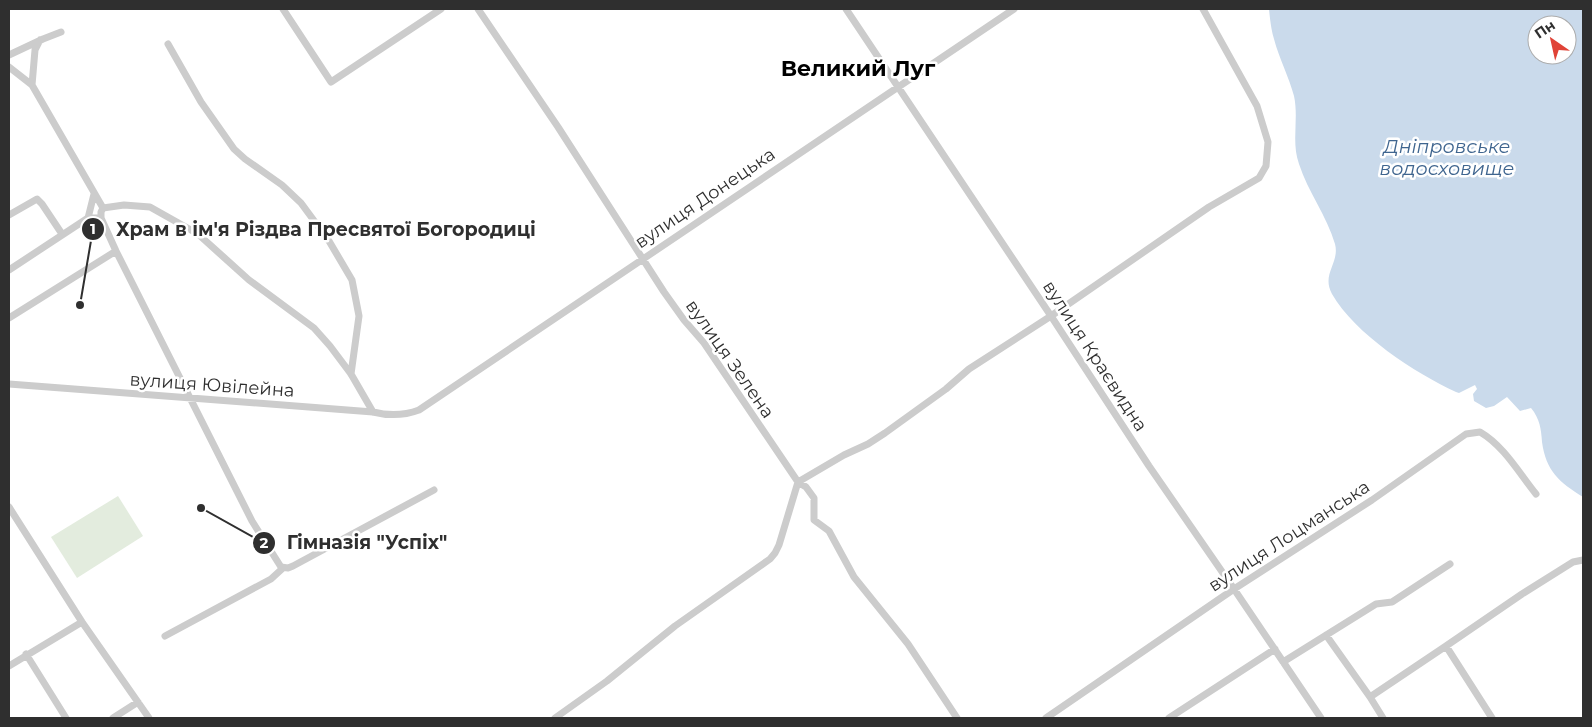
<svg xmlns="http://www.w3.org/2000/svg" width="1592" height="727" font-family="Montserrat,sans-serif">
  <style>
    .green { fill: #e3ecde }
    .water { fill: #cadaeb; fill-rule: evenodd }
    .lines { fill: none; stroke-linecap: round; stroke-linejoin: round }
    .minor { stroke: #ccc; stroke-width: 7 }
    .labels { text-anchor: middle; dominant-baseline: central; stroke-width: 5; stroke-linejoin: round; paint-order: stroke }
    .street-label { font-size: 18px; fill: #2f2f2f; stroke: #fff }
    .water-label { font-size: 19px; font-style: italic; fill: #3f658f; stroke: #fff }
    .district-label { font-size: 22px; font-weight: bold; fill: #000; stroke: #fff }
    .leader { fill: none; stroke: #2f2f2f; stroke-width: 2 }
    .callout-dot { fill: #2f2f2f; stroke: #fff; stroke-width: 2 }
    .mark-label { font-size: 15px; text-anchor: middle; font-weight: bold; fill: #fff }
    .callout-label { font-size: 19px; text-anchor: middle; font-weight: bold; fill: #2f2f2f; stroke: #fff; stroke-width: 5; stroke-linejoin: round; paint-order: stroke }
  </style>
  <rect width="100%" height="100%" fill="#fff"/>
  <path class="green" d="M 118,496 L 143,536 L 77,578 L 51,537 Z"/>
  <path class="water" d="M 1269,9 L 1583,9 L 1583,497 C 1559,482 1546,471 1542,442 C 1541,429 1540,419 1531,408 L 1520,411 L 1507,397 L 1494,406 L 1486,408 L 1474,401 L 1473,394 L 1477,389 L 1475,385 L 1459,393 L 1456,392 C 1415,373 1355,334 1332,294 C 1321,274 1340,263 1335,244 C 1327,216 1308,192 1299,164 C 1291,142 1299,119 1294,96 C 1289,77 1279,58 1274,39 C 1271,29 1270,19 1269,9 ZM 1537,25 L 1567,25 L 1567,55 L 1537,55 Z"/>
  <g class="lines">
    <path class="minor" d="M 283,9 L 331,82 L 441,9
      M 478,9 L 558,127 L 664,292 L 684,320 L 704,343 L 798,482 L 806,487 L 814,498 L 814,520 L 829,531 L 854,577 L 908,644 L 957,718
      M 846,9 L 1051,316 L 1149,466 L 1234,589 L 1321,718
      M 168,44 L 201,102 L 234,149 L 245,159 L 282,185 L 301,203 L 329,241 L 352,280 L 359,316 L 351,374
      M 9,55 L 43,39 L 61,32
      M 9,67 L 32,85 L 103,208 L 101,212 L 101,218 L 116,251 L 252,521 L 281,567 L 288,568 L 293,566 L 434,490
      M 32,85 L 35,50 L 40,40
      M 103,208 L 124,205 L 150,207 L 198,234 L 249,280 L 314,328 L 330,346 L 351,374 L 373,412
      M 9,215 L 37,199 L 42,204 L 62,234
      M 88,218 L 94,194
      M 9,270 L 88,218 L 101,218
      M 9,318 L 116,251
      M 9,384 L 373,412 C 389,416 403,416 419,410 L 1014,9
      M 9,507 L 82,622 L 149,718
      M 1326,635 L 1370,697
      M 165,636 L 271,579 L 283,568
      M 1446,646 L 1522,594 L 1573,562 L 1583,560
      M 26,654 L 66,718
      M 1283,662 L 1376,604 L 1392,602 L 1450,564
      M 9,666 L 82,622
      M 113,718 L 138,702
      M 555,718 L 607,681 L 675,626 L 770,559 L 775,553 L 779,545 L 798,482 L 844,455 L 868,444 L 885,433 L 946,389 L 969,369 L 1051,316 L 1209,207 L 1259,178 L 1266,166 L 1268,142 L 1257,106 L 1203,9
      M 1046,718 L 1234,589 L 1372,500 L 1466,434 L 1480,432 C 1504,446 1519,473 1536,494
      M 1169,718 L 1275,649
      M 1383,718 L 1370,697 L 1446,646 L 1492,718"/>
  </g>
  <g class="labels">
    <g class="street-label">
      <text transform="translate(705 198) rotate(-34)">вулиця Донецька</text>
      <text transform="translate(1095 356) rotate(57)">вулиця Краєвидна</text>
      <text transform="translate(730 359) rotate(55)">вулиця Зелена</text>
      <text transform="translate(212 385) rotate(4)">вулиця Ювілейна</text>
      <text transform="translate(1289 536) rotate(-33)">вулиця Лоцманська</text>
    </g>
    <g class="water-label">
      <text x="1447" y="146">Дніпровське<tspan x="1447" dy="22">водосховище</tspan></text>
    </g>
    <g class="district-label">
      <text x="858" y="68">Великий Луг</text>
    </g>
  </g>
  <path class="leader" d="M80 305L93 229M201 508L264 543"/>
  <g class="callout-dot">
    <circle cx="80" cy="305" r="5"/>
    <circle cx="201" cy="508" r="5"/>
    <circle cx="93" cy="229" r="12"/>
    <circle cx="264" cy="543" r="12"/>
  </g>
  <g class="mark-label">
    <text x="93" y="234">1</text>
    <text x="264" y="548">2</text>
  </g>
  <g class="callout-label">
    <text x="326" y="236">Храм в ім'я Різдва Пресвятої Богородиці</text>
    <text x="367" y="549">Гімназія "Успіх"</text>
  </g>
  <rect width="1592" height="727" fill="none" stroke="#2f2f2f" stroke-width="20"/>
  <g transform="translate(1552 40) rotate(326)"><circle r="24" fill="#ffffff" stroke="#acacac"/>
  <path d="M0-4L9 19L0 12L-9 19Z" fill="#e04337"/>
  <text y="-8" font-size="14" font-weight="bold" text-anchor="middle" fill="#2f2f2f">Пн</text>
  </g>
</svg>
